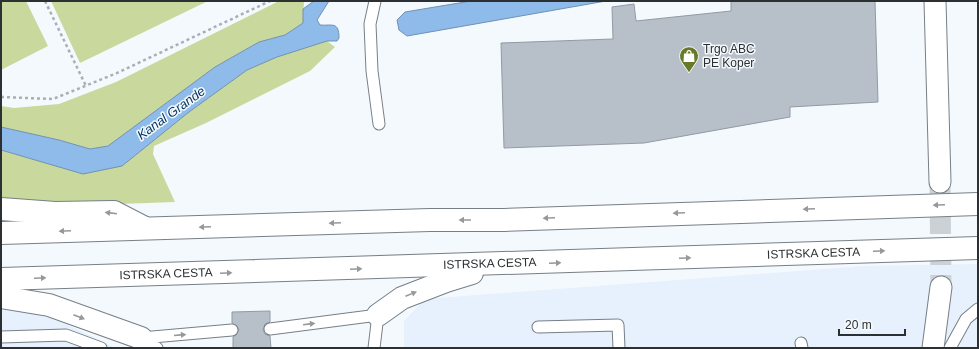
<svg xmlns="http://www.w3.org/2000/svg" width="979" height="349" font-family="Helvetica,sans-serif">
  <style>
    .built { fill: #e6f1fd }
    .green { fill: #c9d99d }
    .water { fill: #8ebbea; stroke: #7191b3 }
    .building { fill: #b7bfc8; stroke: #929aa3 }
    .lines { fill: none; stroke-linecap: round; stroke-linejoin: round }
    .minor-tunnel { stroke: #ccd1d5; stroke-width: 21; stroke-dasharray: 21 10; stroke-linecap: butt }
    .service-casing { stroke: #777f87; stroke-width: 13 }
    .minor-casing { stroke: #777f87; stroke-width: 23 }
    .trunk-casing { stroke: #777f87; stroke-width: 24 }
    .path { stroke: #aaafb3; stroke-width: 2.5; stroke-dasharray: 3 3; stroke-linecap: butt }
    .service { stroke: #fff; stroke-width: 11 }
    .minor { stroke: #fff; stroke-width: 21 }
    .trunk { stroke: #fff; stroke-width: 22 }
    .oneway { fill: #969899 }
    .labels { text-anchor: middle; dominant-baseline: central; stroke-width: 3; stroke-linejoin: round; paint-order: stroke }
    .poi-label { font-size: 12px; fill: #2c3033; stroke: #f4f9fe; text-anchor: start }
    .street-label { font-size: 12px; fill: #2c3033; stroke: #f4f9fe }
    .water-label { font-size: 13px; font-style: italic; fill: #053863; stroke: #f4f9fe }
  </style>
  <rect width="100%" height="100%" fill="#f4f9fe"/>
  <path class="built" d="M 978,264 L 978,348 L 404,348 L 404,321 L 425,299 L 864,266 Z
    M 1,309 L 25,310 L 62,322 L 116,348 L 1,348 Z"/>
  <path class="green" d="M 1,1 L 26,1 L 48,46 L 1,70 Z
    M 51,1 L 208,1 L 80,63 Z
    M 279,1 L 304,1 L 303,23 L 285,35 L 259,42 L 215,67 L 108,146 L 90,149 L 59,140 L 1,127 L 1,106 L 14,108 L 59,104 L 116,82 Z
    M 327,41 L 335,47 L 310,71 L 206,123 L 154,146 L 153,154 L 175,202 L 91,205 L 1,200 L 1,150 L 31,159 L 122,166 L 189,112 L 247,70 L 277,57 Z"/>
  <path class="water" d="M 314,1 L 329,1 L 317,20 L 320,25 C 332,26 339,21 339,38 L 337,41 L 327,41 L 277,57 L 247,70 L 189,112 L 122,166 L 83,174 L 1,150 L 1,127 L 59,140 L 90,149 L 108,146 L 215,67 L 259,42 L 285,35 L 303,23 L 303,9 Z
    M 471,1 L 606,1 L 407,36 L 399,30 L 397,20 L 405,12 Z"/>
  <path class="building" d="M 731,1 L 875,1 L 878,102 L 790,107 L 790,117 L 644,143 L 504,148 L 501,43 L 613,39 L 612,7 L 634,4 L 636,21 L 731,11 Z
    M 270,311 L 270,322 L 265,324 L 263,330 L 265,334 L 270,336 L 271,348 L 233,348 L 233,337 L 236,335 L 239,330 L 237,326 L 232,323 L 232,312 Z"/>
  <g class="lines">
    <path class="minor-tunnel" d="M 940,182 L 941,287"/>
    <g class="service-casing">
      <path id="service" d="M 375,1 L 370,24 L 372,71 L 379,124
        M 538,327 L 618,325 L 619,348
        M 270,329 L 378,315 L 374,348
        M 1,337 L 66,335 L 101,348
        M 141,338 L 232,330
        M 141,338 L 157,348
        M 801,343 L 802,348
        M 950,348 L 966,319 L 978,309"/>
    </g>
    <g class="minor-casing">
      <path id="minor" d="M 935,1 L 940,182
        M 933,348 L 941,287"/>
    </g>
    <g class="trunk-casing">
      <g id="trunk">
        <path d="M 1,209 L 55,213 L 114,212 L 145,228"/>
        <path d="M 1,233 L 430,220 L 504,220 L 978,204"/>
        <path id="s1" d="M 1,279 L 978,248"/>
        <path d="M 1,297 L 49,305 L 141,338"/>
        <path d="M 378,315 L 402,298 L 446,281 L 472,273"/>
      </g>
    </g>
    <path class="path" d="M 45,1 L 86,86
      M 1,97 L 53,99 L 117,73 L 270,1"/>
    <use href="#service" class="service"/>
    <use href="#minor" class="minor"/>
    <use href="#trunk" class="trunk"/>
  </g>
  <defs><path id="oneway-solid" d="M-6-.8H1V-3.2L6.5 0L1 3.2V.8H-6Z"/></defs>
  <g class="oneway">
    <use href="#oneway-solid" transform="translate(939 205) rotate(178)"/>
    <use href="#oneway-solid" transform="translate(809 209) rotate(178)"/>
    <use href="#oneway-solid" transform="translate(111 213) rotate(-173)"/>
    <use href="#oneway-solid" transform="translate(679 213) rotate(178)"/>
    <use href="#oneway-solid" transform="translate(549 218) rotate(178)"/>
    <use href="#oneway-solid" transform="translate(465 220) rotate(180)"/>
    <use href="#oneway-solid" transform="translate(335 223) rotate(178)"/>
    <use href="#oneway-solid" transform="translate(205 227) rotate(178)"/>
    <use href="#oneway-solid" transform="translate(65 231) rotate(178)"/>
    <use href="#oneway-solid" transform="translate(879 251) rotate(-2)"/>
    <use href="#oneway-solid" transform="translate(685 258) rotate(-2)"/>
    <use href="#oneway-solid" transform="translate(555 263) rotate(-2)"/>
    <use href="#oneway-solid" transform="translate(356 269) rotate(-2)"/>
    <use href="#oneway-solid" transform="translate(226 273) rotate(-2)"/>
    <use href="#oneway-solid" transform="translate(40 278) rotate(-2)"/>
    <use href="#oneway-solid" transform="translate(411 294) rotate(-22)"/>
    <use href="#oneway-solid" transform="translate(79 317) rotate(21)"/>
    <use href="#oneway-solid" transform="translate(309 324) rotate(-7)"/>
    <use href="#oneway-solid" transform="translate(180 335) rotate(-5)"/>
  </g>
  <defs>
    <g id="shop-pin" transform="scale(1)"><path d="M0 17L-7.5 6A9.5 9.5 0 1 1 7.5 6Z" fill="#687a28" stroke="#f4f9fe"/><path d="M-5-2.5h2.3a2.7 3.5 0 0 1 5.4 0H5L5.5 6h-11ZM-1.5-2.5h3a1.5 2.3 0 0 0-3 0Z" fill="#fff"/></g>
  </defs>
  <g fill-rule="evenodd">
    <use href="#shop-pin" x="689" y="56"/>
  </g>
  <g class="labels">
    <g class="poi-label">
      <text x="703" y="49">Trgo ABC<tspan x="703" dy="14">PE Koper</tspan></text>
    </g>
    <g class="street-label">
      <text stroke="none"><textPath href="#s1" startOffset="813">ISTRSKA CESTA</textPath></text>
      <text stroke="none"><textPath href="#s1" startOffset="489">ISTRSKA CESTA</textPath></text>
      <text stroke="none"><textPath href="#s1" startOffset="165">ISTRSKA CESTA</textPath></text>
    </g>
    <g class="water-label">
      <text transform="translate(171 113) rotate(-36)">Kanal Grande</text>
    </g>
  </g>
  <rect width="979" height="349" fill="none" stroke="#2c3033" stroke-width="4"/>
  <path d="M839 329v6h66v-6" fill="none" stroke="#2c3033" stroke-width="2"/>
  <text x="845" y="329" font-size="12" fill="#2c3033" stroke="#f4f9fe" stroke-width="3" paint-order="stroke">20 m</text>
</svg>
